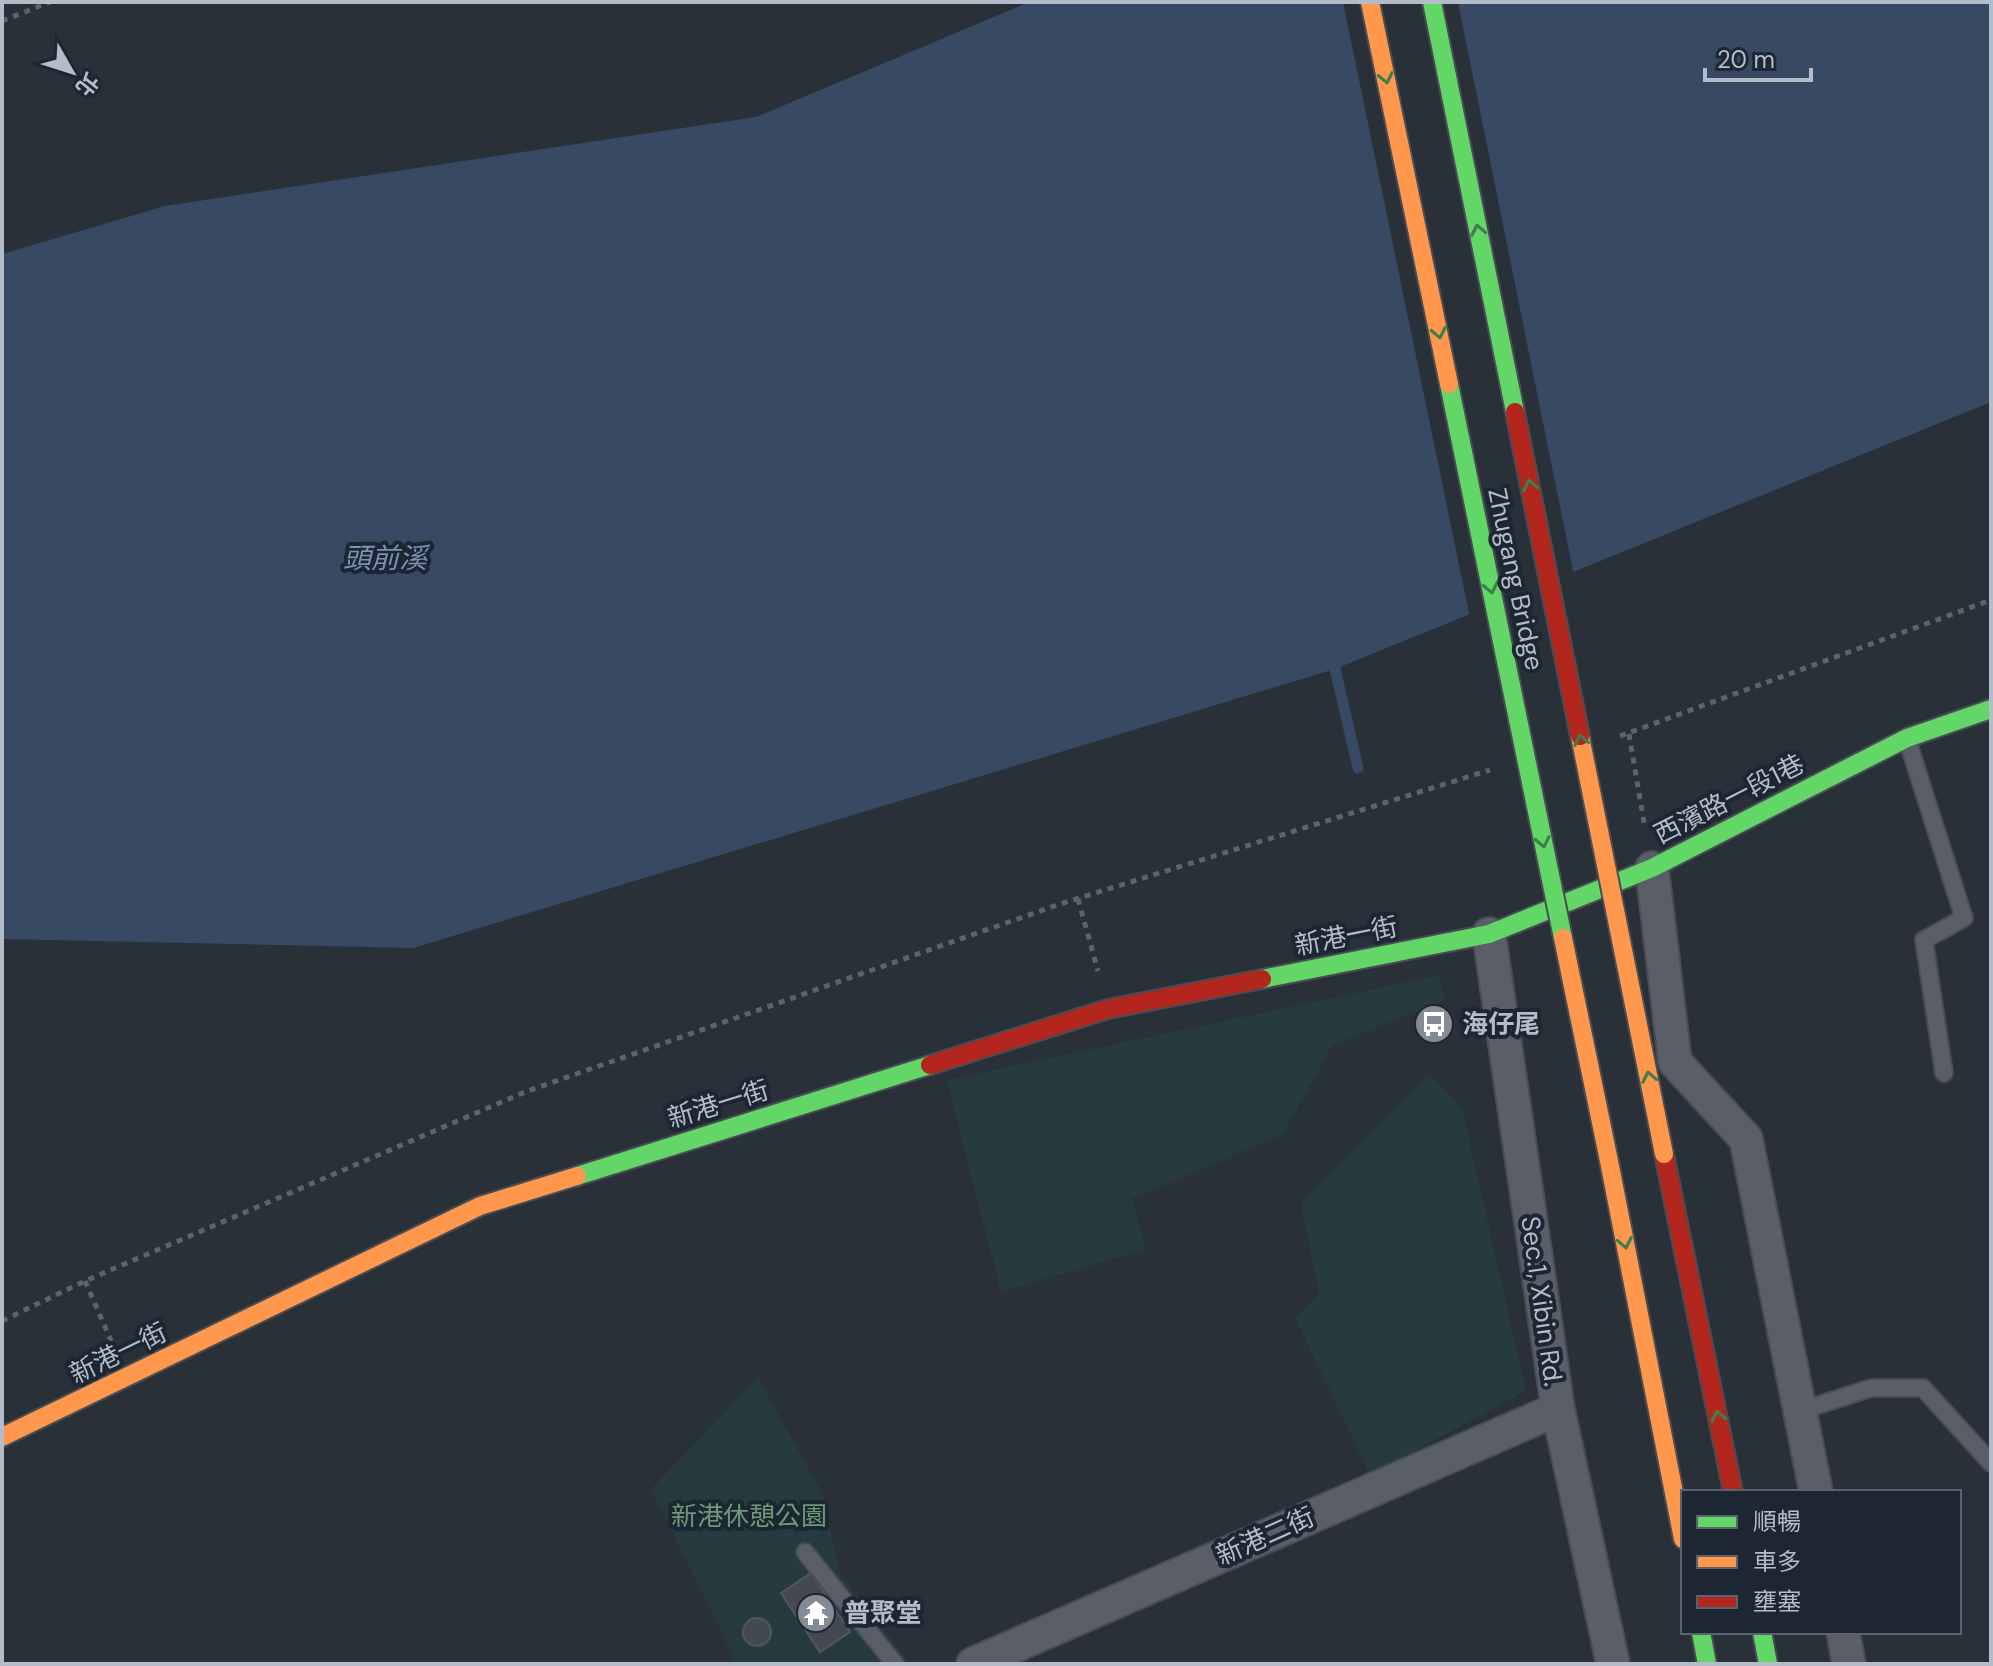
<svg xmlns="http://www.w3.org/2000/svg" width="1993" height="1666" font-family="'DM Sans','Noto Sans TC',sans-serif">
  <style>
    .green { fill: #273a3e }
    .water { fill: #384963 }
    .pier { fill: #2a3038 }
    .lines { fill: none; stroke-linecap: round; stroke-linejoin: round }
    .stream { stroke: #384963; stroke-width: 11 }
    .building { fill: #444950; stroke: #52575f; stroke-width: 2 }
    .lane-casing { stroke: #484c53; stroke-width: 20 }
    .street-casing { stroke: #484c53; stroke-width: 36 }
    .fast-casing { stroke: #484c53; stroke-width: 22 }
    .slow-casing { stroke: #484c53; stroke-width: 22 }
    .jam-casing { stroke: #484c53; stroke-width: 22 }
    .path { stroke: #5d636a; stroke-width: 5; stroke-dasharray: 6 6; stroke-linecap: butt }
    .lane { stroke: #5a5e66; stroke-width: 16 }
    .street { stroke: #5a5e66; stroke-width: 32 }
    .fast { stroke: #63d668; stroke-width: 18 }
    .slow { stroke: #ff974d; stroke-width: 18 }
    .jam { stroke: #b3261e; stroke-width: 18 }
    .fast-bridge-casing { stroke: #484c55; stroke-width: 22; stroke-linecap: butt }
    .slow-bridge-casing { stroke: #484c55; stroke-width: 22; stroke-linecap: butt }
    .jam-bridge-casing { stroke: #484c55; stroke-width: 22; stroke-linecap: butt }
    .fast-bridge { stroke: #63d668; stroke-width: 18 }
    .slow-bridge { stroke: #ff974d; stroke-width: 18 }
    .jam-bridge { stroke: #b3261e; stroke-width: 18 }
    .oneway { stroke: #407e4e }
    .labels { text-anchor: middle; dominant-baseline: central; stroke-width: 8; stroke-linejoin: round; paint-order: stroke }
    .street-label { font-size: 26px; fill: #b4bcc9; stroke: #1d2633 }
    .poi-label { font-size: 26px; font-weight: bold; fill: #b4bcc9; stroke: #1d2633; text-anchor: start }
    .park-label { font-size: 26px; fill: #6b9a76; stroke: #1d2633 }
    .water-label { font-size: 28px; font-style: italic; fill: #7c92b1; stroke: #1d2633 }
  </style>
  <rect width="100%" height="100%" fill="#2a3038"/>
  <path class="green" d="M 1440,975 L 1444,1000 L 1332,1046 L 1283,1134 L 1132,1199 L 1146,1249 L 1001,1292 L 947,1080 Z
    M 1429,1074 L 1462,1108 L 1526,1391 L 1370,1475 L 1295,1318 L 1319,1293 L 1301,1203 Z
    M 758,1378 L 821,1491 L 840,1572 L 911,1664 L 737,1664 L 651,1489 Z"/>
  <path class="water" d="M 1029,2 L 1991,2 L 1991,402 L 1335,669 L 413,948 L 2,939 L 2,254 L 165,206 L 756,117 Z"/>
  <path class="pier" d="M 1343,2 L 1458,2 L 1574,576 L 1470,618 Z"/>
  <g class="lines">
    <path class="stream" d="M 1335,669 L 1358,768"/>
  </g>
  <path class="building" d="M 811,1573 L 850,1632 L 820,1652 L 781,1593 Z
    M743 1632a14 14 0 1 1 28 0a14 14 0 1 1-28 0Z"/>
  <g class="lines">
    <g class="lane-casing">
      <path id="lane" d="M 1907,739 L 1964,918 L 1924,940 L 1944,1073
        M 1800,1411 L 1871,1388 L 1923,1388 L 1991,1463
        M 805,1552 L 895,1664"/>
    </g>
    <g class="street-casing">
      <path id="street" d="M 1652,868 L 1675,1062 L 1746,1139 L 1816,1492
        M 1489,934 L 1558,1409 L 1613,1664
        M 1843,1632 L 1849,1664
        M 973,1664 L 1558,1409"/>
    </g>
    <g class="fast-casing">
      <path id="fast" d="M 1262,979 L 1489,934 L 1652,868 L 1907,738 L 1991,709
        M 577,1176 L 930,1065
        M 1701,1632 L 1707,1664
        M 1762,1632 L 1768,1664"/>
    </g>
    <g class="slow-casing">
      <path id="slow" d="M 1610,1166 L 1683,1539
        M 2,1437 L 480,1206 L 577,1176"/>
    </g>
    <g class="jam-casing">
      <path id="jam" d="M 930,1065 L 1108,1009 L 1262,979
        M 1664,1154 L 1733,1492"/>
    </g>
    <path class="path" d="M 2,21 L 50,2
      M 1629,734 L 1645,828
      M 1620,736 L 1991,600
      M 1078,899 L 1098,971
      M 85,1281 L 112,1343
      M 2,1321 L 85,1281 L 525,1092 L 1060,904 L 1490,770"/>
    <use href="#lane" class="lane"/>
    <use href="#street" class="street"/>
    <use href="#fast" class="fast"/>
    <use href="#slow" class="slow"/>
    <use href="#jam" class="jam"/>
    <g class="fast-bridge-casing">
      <path id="fast-bridge" d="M 1432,2 L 1515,412
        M 1449,384 L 1563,938"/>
    </g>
    <g class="slow-bridge-casing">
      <path id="slow-bridge" d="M 1370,2 L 1449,384
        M 1580,736 L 1664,1154
        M 1563,938 L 1610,1166"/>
    </g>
    <g class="jam-bridge-casing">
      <path id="jam-bridge" d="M 1515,412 L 1580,736"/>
    </g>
    <use href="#fast-bridge" class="fast-bridge"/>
    <use href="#slow-bridge" class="slow-bridge"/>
    <use href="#jam-bridge" class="jam-bridge"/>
  </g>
  <defs><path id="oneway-chevron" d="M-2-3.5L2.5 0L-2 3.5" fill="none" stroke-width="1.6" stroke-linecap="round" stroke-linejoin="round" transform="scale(2)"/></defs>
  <g class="oneway">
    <use href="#oneway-chevron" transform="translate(1386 78) rotate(78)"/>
    <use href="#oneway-chevron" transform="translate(1478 230) rotate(-101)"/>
    <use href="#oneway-chevron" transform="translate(1439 333) rotate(78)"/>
    <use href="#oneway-chevron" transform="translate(1530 485) rotate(-101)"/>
    <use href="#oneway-chevron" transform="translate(1491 588) rotate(78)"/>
    <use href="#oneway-chevron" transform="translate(1581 740) rotate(-101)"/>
    <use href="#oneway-chevron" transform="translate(1543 842) rotate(78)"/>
    <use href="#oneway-chevron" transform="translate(1649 1077) rotate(-101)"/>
    <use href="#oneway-chevron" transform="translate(1625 1243) rotate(79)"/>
    <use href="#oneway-chevron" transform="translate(1718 1416) rotate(-102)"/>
  </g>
  <defs>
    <g id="bus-disc" transform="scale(2)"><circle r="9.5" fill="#848b96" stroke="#1d2633"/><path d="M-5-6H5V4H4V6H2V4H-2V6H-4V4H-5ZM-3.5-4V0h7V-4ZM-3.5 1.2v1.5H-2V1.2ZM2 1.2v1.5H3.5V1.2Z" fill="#fff"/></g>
    <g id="temple-disc" transform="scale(2)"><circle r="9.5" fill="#848b96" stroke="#1d2633"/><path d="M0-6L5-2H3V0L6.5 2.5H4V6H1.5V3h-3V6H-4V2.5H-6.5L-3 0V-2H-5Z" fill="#fff"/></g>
  </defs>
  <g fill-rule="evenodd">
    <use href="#bus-disc" x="1434" y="1024"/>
    <use href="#temple-disc" x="816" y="1613"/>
  </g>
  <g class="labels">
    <g class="street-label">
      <text transform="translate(1516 579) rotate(78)">Zhugang Bridge</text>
      <text transform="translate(1729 799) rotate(-27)">西濱路一段1巷</text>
      <text transform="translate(1346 936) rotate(-11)">新港一街</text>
      <text transform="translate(718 1104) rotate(-17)">新港一街</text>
      <text transform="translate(1542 1301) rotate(82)">Sec.1, Xibin Rd.</text>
      <text transform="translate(118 1353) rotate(-26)">新港一街</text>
      <text transform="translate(1265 1536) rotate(-24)">新港二街</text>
    </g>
    <g class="poi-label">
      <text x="1462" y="1024">海仔尾</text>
      <text x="844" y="1613">普聚堂</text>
    </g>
    <g class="park-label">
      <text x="749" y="1516">新港休憩公園</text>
    </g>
    <g class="water-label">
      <text x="385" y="558">頭前溪</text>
    </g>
  </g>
  <rect width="1993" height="1666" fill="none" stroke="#b4bcc9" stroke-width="8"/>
  <rect x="1681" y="1490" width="280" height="144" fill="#1d2633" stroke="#59626f" stroke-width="2"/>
  <rect x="1697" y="1516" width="40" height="12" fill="#63d668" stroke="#59626f" stroke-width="2"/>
  <text x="1753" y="1530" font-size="24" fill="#b4bcc9">順暢</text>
  <rect x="1697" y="1556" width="40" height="12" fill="#ff974d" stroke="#59626f" stroke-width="2"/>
  <text x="1753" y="1570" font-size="24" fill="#b4bcc9">車多</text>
  <rect x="1697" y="1596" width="40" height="12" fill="#b3261e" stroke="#59626f" stroke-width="2"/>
  <text x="1753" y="1610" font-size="24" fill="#b4bcc9">壅塞</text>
  <g transform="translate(72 72) rotate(129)" stroke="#1d2633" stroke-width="6" paint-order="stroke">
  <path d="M0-6L14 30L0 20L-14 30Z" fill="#b4bcc9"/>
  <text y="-12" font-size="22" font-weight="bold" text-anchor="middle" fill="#b4bcc9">北</text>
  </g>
  <path d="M1705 68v12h106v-12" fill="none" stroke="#b4bcc9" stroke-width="4"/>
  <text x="1717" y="68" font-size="24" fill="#b4bcc9" stroke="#1d2633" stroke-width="6" paint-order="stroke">20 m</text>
</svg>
